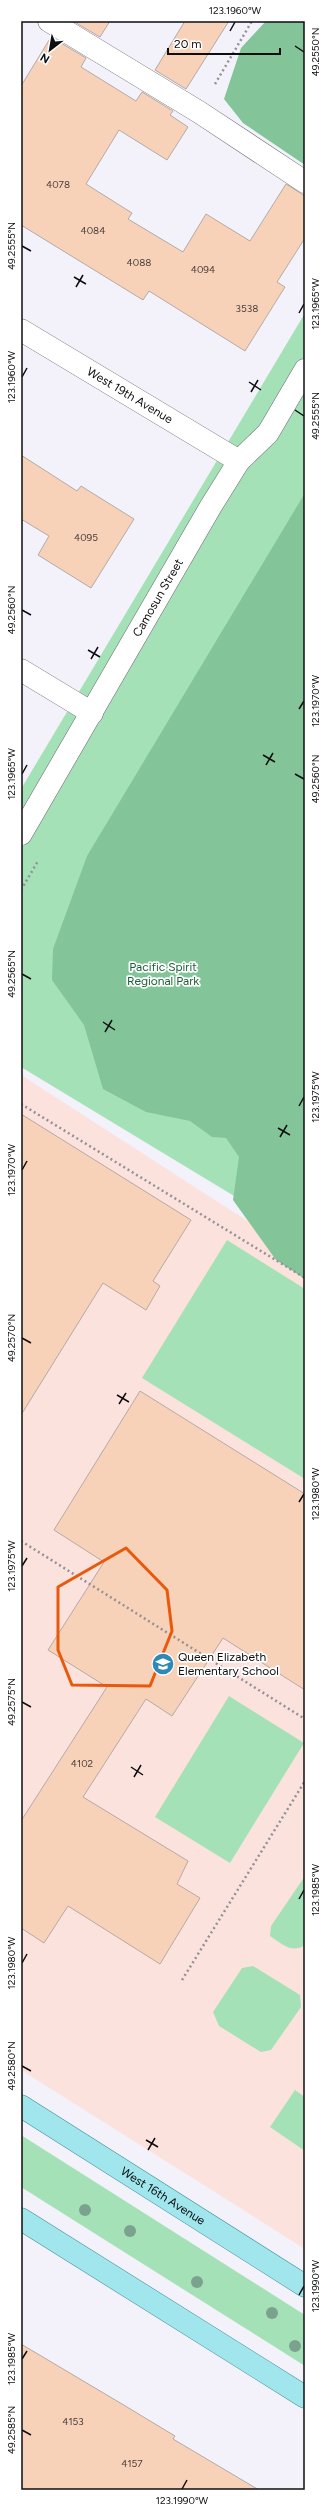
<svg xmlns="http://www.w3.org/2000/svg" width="326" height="2511" font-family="Figtree,sans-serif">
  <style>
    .education { fill: #fce2dc }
    .green { fill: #a5e1b7 }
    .forest { fill: #84c499 }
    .building { fill: #f8d1b9; stroke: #b3aba6 }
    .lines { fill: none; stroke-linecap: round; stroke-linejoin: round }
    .minor-casing { stroke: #69686f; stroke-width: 23 }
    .major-casing { stroke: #458f97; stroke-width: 23 }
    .path { stroke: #929197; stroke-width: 2.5; stroke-dasharray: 2 3; stroke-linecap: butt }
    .minor { stroke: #fff; stroke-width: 22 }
    .major { stroke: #a1e6ec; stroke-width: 22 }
    .tree { fill: #7ba28f }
    .marked { fill: none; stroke: #e8590c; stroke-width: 3; stroke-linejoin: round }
    .ticks { fill: none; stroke: #0e0e10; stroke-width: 1.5 }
    .labels { text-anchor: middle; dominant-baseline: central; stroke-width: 3.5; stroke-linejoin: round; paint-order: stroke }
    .number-label { font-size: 10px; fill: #483f3a }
    .street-label { font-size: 12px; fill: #0e0e10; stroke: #fff }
    .park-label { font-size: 12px; fill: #196138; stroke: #fff }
    .poi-label { font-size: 12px; fill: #0e0e10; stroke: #fff; text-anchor: start }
    .neatline { fill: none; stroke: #0e0e10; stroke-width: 1.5 }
    .ticks-label { font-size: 10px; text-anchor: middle; fill: #0e0e10 }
  </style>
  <rect width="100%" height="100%" fill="#f3f1fa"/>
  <path class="education" d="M 21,1075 L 305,1258 L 305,2249 L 21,2070 Z"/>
  <path class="green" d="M 305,313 L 305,1239 L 21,1067 L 21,789 Z
    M 227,1240 L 305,1289 L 305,1479 L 142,1378 Z
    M 229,1696 L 304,1743 L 230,1863 L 155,1817 Z
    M 305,1876 L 305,1945 C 292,1954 282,1944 270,1936 L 271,1926 Z
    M 253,1966 L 300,1995 L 301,2007 L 271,2050 L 261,2052 L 219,2026 L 213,2012 L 242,1968 Z
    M 295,2090 L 305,2097 L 305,2151 L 270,2127 Z
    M 21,2135 L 305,2315 L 305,2366 L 21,2187 Z"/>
  <path class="forest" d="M 266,21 L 305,21 L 305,165 L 243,123 L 224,99 L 241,48 Z
    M 305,493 L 305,1279 L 276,1260 L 233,1200 L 239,1157 L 226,1138 L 212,1137 L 190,1121 L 146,1112 L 103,1089 L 84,1025 L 52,980 L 53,949 L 87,856 Z"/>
  <path class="building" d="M 73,21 L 110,21 L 100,37 Z
    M 185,21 L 229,21 L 186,89 L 155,70 Z
    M 51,37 L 86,58 L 81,67 L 136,101 L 142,92 L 173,111 L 170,115 L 188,127 L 167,160 L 119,130 L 86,184 L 132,213 L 128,219 L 183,252 L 206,214 L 250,241 L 286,184 L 305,196 L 305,238 L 277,282 L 285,287 L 245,351 L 149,291 L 143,300 L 21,225 L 21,86 Z
    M 21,455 L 77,491 L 81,486 L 134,519 L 91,588 L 38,555 L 49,536 L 21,519 Z
    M 21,1114 L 191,1220 L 153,1281 L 160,1286 L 146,1310 L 103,1283 L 21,1415 Z
    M 140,1391 L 305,1494 L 305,1690 L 223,1638 L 172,1716 L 146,1699 L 83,1797 L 188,1861 L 177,1884 L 200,1898 L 160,1964 L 68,1906 L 44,1943 L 21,1928 L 21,1821 L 107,1687 L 48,1650 L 104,1562 L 54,1530 Z
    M 21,2344 L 122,2404 L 175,2436 L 173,2439 L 259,2490 L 21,2490 Z"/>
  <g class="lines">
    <g class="minor-casing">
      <g id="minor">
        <path d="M 49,21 L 199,112 L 305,182"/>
        <path id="s1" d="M 21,330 L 239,461"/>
        <path d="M 21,670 L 92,713"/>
        <path id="s2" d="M 21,834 L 211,506 L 239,461 L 268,433 L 305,370"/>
      </g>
    </g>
    <g class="major-casing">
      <g id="major">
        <path id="s3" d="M 21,2106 L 305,2286"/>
        <path d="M 21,2219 L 305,2397"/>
      </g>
    </g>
    <path class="path" d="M 215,84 L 252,21
      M 21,890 L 38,861
      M 21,1104 L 305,1278
      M 21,1541 L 305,1719
      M 182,1980 L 305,1781"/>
    <use href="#minor" class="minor"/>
    <use href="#major" class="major"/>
  </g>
  <g class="tree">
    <circle cx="85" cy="2210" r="6"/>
    <circle cx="130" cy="2231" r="6"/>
    <circle cx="197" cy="2282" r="6"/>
    <circle cx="272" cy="2313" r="6"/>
    <circle cx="295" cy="2346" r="6"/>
  </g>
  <path class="marked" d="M 126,1548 L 167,1590 L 172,1631 L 150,1686 L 72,1685 L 58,1650 L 58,1587 Z"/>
  <path class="ticks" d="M 230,31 L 235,22M 295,46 L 304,52M 22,246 L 31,251M 74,277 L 86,284M 76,287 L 83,275M 299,313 L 304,304M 22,377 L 27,368M 249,382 L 261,390M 251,392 L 258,380M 295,410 L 304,416M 22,610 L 31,615M 88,650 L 100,657M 91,659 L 98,647M 299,709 L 304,701M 263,755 L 275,762M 266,765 L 273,753M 22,774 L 27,765M 295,774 L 304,779M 22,974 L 31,979M 103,1022 L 115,1030M 105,1032 L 112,1020M 299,1106 L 304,1097M 278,1128 L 290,1135M 280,1137 L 287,1125M 22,1170 L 27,1161M 22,1338 L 31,1343M 117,1395 L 129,1402M 119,1404 L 126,1393M 299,1502 L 304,1494M 22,1566 L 27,1558M 22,1702 L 31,1707M 131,1767 L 143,1775M 134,1777 L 141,1765M 299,1899 L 304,1890M 22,1963 L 27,1954M 22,2066 L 31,2071M 146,2140 L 158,2147M 148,2150 L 155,2138M 299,2295 L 304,2286M 22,2359 L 27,2351M 22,2430 L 31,2435M 182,2489 L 187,2480"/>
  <defs>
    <g id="school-disc" transform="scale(1.15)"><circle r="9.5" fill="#3088b6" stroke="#fff"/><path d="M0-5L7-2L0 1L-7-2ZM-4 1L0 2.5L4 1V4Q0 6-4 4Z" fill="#fff"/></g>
  </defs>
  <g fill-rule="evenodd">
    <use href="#school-disc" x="163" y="1664"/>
  </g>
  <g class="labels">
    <g class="number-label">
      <text x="58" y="184">4078</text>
      <text x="93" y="230">4084</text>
      <text x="139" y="262">4088</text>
      <text x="203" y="269">4094</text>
      <text x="247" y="308">3538</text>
      <text x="86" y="537">4095</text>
      <text x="82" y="1763">4102</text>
      <text x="73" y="2421">4153</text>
      <text x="132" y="2463">4157</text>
    </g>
    <g class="street-label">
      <text stroke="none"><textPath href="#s1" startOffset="127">West 19th Avenue</textPath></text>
      <text stroke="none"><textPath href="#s2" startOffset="273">Camosun Street</textPath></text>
      <text stroke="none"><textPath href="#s3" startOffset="168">West 16th Avenue</textPath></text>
    </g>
    <g class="park-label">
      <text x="163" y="967">Pacific Spirit<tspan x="163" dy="14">Regional Park</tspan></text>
    </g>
    <g class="poi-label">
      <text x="178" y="1657">Queen Elizabeth<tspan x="178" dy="14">Elementary School</tspan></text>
    </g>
  </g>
  <rect width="326" height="2511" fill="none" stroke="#ffffff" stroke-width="44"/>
  <g transform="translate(50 50) rotate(211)" stroke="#ffffff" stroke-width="3" paint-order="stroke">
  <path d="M0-3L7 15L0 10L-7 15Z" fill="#0e0e10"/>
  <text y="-6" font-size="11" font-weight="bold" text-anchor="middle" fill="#0e0e10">N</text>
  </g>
  <path d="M168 48v6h112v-6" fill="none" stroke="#0e0e10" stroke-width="2"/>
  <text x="174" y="48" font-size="12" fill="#0e0e10" stroke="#ffffff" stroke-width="3" paint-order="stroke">20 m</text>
  <rect x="22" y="22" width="282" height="2467" class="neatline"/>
  <g class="ticks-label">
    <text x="235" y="14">123.1960°W</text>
    <text transform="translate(315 52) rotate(-90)" y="4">49.2550°N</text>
    <text transform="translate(11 246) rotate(-90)" y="4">49.2555°N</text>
    <text transform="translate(315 304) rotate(-90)" y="4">123.1965°W</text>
    <text transform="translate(11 377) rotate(-90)" y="4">123.1960°W</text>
    <text transform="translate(315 416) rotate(-90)" y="4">49.2555°N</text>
    <text transform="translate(11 610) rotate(-90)" y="4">49.2560°N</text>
    <text transform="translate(315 701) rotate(-90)" y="4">123.1970°W</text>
    <text transform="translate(11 774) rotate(-90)" y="4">123.1965°W</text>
    <text transform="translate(315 779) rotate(-90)" y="4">49.2560°N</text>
    <text transform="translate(11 974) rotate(-90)" y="4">49.2565°N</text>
    <text transform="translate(315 1097) rotate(-90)" y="4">123.1975°W</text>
    <text transform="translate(11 1170) rotate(-90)" y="4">123.1970°W</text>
    <text transform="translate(11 1338) rotate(-90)" y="4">49.2570°N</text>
    <text transform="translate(315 1494) rotate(-90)" y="4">123.1980°W</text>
    <text transform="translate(11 1566) rotate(-90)" y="4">123.1975°W</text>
    <text transform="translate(11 1702) rotate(-90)" y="4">49.2575°N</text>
    <text transform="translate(315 1890) rotate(-90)" y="4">123.1985°W</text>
    <text transform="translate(11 1963) rotate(-90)" y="4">123.1980°W</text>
    <text transform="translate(11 2066) rotate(-90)" y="4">49.2580°N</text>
    <text transform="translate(315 2286) rotate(-90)" y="4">123.1990°W</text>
    <text transform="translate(11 2359) rotate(-90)" y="4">123.1985°W</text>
    <text transform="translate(11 2430) rotate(-90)" y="4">49.2585°N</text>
    <text x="182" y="2504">123.1990°W</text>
  </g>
</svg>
